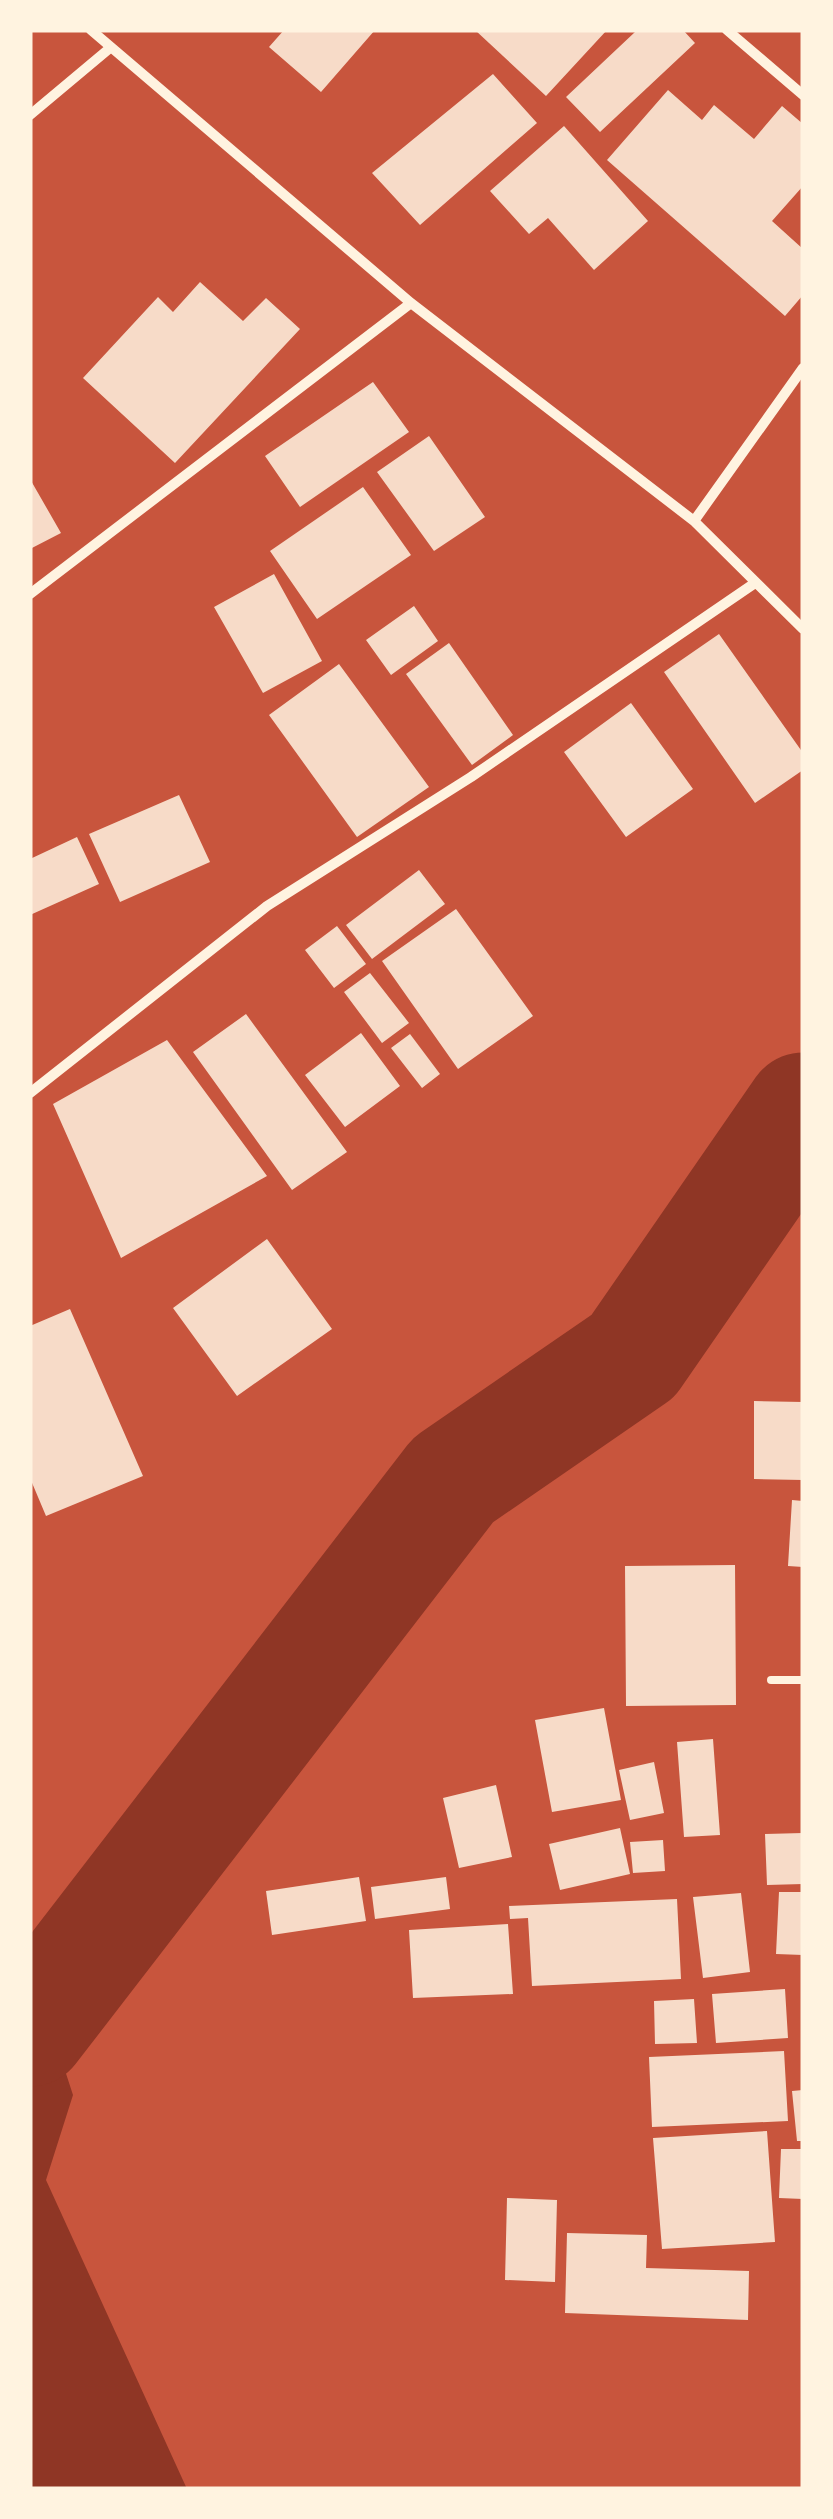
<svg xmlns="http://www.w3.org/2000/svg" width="833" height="2519" font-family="'DejaVu Sans',sans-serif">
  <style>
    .water { fill: #8f3625 }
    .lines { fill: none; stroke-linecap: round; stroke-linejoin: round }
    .river { stroke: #8f3625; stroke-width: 115 }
    .building { fill: #f7dbc8 }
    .service { stroke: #fff3e0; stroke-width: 8 }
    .minor { stroke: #fff3e0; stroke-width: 10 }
  </style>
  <rect width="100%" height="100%" fill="#c8553d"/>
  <path class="water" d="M 30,1990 L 45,2009 L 73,2095 L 46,2180 L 187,2489 L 30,2489 Z"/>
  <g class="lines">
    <path class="river" d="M 30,2029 L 453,1480 L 633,1356 L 803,1110"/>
  </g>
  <path class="building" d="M 284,30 L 375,30 L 321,92 L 269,47 Z
    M 475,30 L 607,30 L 546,96 Z
    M 633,30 L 683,30 L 695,43 L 600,132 L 566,97 L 635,32 Z
    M 493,74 L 537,123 L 420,225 L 372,173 Z
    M 668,90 L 702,120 L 714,105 L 754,139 L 782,106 L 803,124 L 803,186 L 772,221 L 803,249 L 803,295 L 785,316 L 607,160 Z
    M 564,126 L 648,221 L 594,270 L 548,218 L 529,234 L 490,191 Z
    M 200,282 L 243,321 L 266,298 L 300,329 L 175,463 L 83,378 L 158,297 L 173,312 Z
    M 373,382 L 409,432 L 300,507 L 265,456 Z
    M 429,436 L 485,517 L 434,551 L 377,472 Z
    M 30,479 L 61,533 L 30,549 Z
    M 363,487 L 411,555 L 317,619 L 270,551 Z
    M 274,574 L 322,661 L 263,693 L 214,607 Z
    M 414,606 L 438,641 L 391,675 L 366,640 Z
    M 719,634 L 803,753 L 803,770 L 755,803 L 664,672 Z
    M 449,643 L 513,735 L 472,765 L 406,674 Z
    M 339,664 L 429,787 L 357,837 L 269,715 Z
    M 631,703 L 693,789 L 626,837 L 564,752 Z
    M 179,795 L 210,862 L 120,902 L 89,834 Z
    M 77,837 L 99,884 L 30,915 L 30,859 Z
    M 419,870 L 445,904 L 372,959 L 346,925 Z
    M 456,909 L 533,1016 L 458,1069 L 382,961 Z
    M 337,926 L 366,964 L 334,988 L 305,950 Z
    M 370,973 L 409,1023 L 382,1043 L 344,992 Z
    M 246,1014 L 347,1152 L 292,1190 L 193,1052 Z
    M 361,1033 L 400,1086 L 345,1127 L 305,1075 Z
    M 410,1034 L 440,1074 L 422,1088 L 391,1048 Z
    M 167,1040 L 267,1176 L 121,1258 L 53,1104 Z
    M 267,1239 L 332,1329 L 237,1396 L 173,1308 Z
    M 70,1309 L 143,1476 L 46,1516 L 30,1478 L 30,1326 Z
    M 754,1401 L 803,1402 L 803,1480 L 754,1479 Z
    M 792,1500 L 803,1501 L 803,1567 L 788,1566 Z
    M 735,1565 L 736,1705 L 626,1706 L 625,1566 Z
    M 604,1708 L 621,1800 L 552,1812 L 535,1720 Z
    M 713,1739 L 720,1835 L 684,1837 L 677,1742 Z
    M 654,1762 L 664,1813 L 630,1820 L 619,1770 Z
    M 496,1785 L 512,1857 L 459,1868 L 443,1798 Z
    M 620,1828 L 630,1874 L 560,1890 L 549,1844 Z
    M 803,1833 L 803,1884 L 767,1885 L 765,1834 Z
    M 663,1840 L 665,1871 L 633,1873 L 630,1842 Z
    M 359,1877 L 366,1921 L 272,1935 L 266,1891 Z
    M 446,1877 L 450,1909 L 375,1919 L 371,1887 Z
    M 779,1892 L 803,1892 L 803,1955 L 776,1954 Z
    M 741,1893 L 750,1972 L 703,1978 L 693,1897 Z
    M 677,1899 L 681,1979 L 532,1986 L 528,1918 L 510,1919 L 509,1906 Z
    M 508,1924 L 513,1994 L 413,1998 L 409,1930 Z
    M 785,1989 L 788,2038 L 716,2043 L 712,1994 Z
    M 694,1999 L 697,2043 L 655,2044 L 654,2001 Z
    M 784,2051 L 788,2121 L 652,2127 L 649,2057 Z
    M 803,2090 L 803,2141 L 797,2141 L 792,2091 Z
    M 767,2131 L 775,2242 L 662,2249 L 653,2138 Z
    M 781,2149 L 803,2149 L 803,2199 L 779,2198 Z
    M 507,2198 L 557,2200 L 555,2282 L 505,2280 Z
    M 567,2233 L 647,2235 L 646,2268 L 749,2271 L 748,2320 L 565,2313 Z"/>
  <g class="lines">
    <path class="service" d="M 771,1680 L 803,1680"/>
    <path class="minor" d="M 91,30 L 411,303 L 694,521 L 803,629
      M 727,30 L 803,95
      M 30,115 L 110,48
      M 694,521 L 803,368
      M 30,594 L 411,303
      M 30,1093 L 267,906 L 471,777 L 755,583"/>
  </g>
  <rect width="833" height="2519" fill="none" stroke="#fff3e0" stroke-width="65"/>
</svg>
